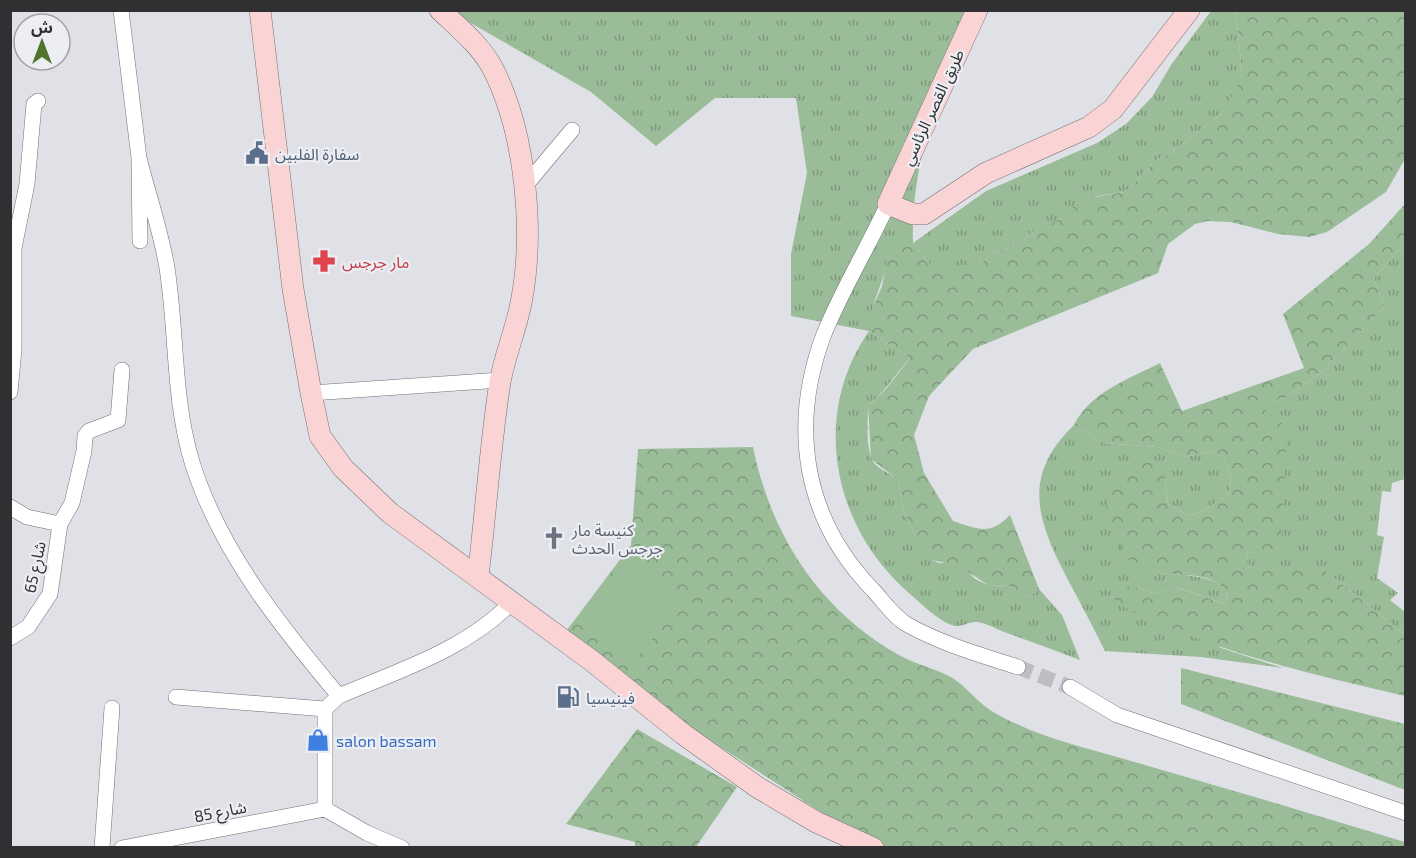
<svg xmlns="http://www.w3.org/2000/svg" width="1416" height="858" font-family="'Exo 2','Noto Sans Arabic',sans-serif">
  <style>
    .grass { fill: url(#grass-tufts) }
    .forest { fill: url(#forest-crowns) }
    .pitch { fill: #9abc98 }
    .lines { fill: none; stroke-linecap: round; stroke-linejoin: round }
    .street-tunnel { stroke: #bdbec2; stroke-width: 15; stroke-dasharray: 15 8; stroke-linecap: butt }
    .street-casing { stroke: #707175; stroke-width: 16 }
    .secondary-casing { stroke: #707175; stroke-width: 22 }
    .street { stroke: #fff; stroke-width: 15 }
    .secondary { stroke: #fad4d5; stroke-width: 21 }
    .labels { text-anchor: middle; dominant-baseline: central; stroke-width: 4.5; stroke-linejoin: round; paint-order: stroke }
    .street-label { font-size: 16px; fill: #303032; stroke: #edeef4 }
    .service-label { font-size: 16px; fill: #4e5e75; stroke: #edeef4; text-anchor: start }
    .health-label { font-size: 16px; fill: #be3a42; stroke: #edeef4; text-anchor: start }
    .worship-label { font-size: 16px; fill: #5b616d; stroke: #edeef4; text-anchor: start }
    .shop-label { font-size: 16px; fill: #366cbe; stroke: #edeef4; text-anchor: start }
  </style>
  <defs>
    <pattern id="grass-tufts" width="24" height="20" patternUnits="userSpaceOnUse" patternTransform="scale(1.5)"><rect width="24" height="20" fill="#9abc98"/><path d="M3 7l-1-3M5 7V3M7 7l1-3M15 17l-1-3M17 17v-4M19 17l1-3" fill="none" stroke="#7e997d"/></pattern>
    <pattern id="forest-crowns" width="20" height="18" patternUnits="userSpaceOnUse" patternTransform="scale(1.5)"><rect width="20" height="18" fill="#9abc98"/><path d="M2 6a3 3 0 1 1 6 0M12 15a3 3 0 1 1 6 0" fill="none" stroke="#7e997d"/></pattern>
  </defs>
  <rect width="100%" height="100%" fill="#e0e1e6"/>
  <path class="grass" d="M 448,10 L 967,11 C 943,85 910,163 913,243 L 986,191 L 1097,143 L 1126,124 L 1152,97 L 1171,65 L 1211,11 L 1236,11 L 1242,74 L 1238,87 L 1221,114 L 1170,154 L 1156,160 L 1125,192 L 1097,196 L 1049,226 L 1034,231 L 1017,245 L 990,255 L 979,265 L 930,265 L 913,243 L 888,254 C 886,281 869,304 869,331 L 910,358 C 896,373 885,393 868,405 C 868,421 865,448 874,463 C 879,469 891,474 898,480 L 903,509 L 914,534 L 926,541 L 932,560 L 939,563 L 952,563 L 965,568 L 975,579 L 988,585 L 1010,586 L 1028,597 L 1039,589 L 1062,615 L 1080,660 C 1056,651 1032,642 1007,633 C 998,630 987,623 977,622 C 970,621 962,627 955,626 C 939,622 922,604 910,594 C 833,528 810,416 869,331 L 791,316 L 791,254 L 807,173 L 796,98 L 715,98 L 656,146 L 591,92 Z
    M 1405,243 L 1405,479 L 1392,483 L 1391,492 L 1382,491 L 1377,535 L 1384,537 L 1377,578 L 1398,593 L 1390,600 L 1405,612 L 1405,635 L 1322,568 L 1250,568 L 1246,553 L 1281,550 L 1258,405 L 1285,398 L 1321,373 L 1384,307 L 1374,278 Z
    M 1074,425 L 1103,443 L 1158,447 L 1185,457 L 1213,451 L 1224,458 L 1231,480 L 1229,494 L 1205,510 L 1189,516 L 1168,504 L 1165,476 L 1159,573 C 1181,576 1215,573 1228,593 L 1225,604 L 1179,588 L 1153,593 L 1133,586 L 1221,648 L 1283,668 L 1201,657 L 1105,651 C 1093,627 1080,602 1067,578 C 1037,520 1021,476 1074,425 Z"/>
  <path class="forest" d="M 1236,11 L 1405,11 L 1405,159 L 1386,192 L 1327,232 L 1309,237 L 1278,234 L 1231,222 L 1208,221 L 1195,224 L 1168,244 L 1158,273 L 973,349 L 929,396 L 914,435 L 924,473 L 953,521 C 978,529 990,536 1010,515 L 1039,589 L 1028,597 L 1010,586 L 988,585 L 959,566 L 932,560 L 926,542 L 914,534 L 903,509 L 898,480 L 871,459 L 868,405 C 885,394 897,374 910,358 L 869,331 L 869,316 L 882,286 L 888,254 L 898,243 L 913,243 L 930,265 L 979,265 L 990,255 L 1017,245 L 1034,231 L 1060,219 L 1082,199 L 1125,192 L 1156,160 L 1170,154 L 1221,114 L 1237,87 L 1242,74 Z
    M 1405,204 L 1405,243 L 1374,278 L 1384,307 L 1321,373 L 1285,398 L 1259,405 L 1287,428 L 1281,551 L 1246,553 L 1250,568 L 1322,568 L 1405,635 L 1405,696 C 1329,678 1253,661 1180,632 C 1157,622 1134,615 1114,600 L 1120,589 L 1133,586 L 1153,593 L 1178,588 L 1225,604 L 1228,594 C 1207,559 1148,590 1125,555 C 1115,541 1111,523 1106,507 L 1119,470 L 1135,463 L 1152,461 L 1165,476 L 1168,504 L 1189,516 L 1205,510 L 1229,494 L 1231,480 L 1224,458 L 1213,451 L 1185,457 L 1158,447 L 1103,443 L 1074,425 C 1090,392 1129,379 1160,363 L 1182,411 L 1304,368 L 1283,314 L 1369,244 Z
    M 753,447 C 771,535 819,610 899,655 C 915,664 933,668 949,676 C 966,685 978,704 995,713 C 1040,739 1095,750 1145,765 C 1232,790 1319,816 1405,842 L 1405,847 L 875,847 L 558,642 L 631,545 L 638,449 Z
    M 1181,668 L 1405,724 L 1405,790 L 1181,704 Z
    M 637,729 L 737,787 L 696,847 L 635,847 L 635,842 L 566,824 Z"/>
  <path class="pitch" d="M 627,558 L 682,602 L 631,665 L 576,621 Z"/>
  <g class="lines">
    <path class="street-tunnel" d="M 1018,667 L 1070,687"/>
    <g class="street-casing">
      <path id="street" d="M 121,10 L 139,158 L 140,241
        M 139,158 C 148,194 161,231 167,268 C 177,332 173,400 192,462 C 219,550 281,627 339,696
        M 525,186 L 572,130
        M 888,204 C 868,247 842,290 824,334 C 789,427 804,519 873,590 C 883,601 895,618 908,625 C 942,644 981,655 1018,667
        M 10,392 L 14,349 L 14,248 L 27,184 L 34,104 L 38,101
        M 311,393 L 501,380
        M 10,507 L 27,517 L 60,524
        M 10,638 L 28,627 L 50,594 L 60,524 L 72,503 L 84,451 L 85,436 L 89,431 L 118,420 L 122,370
        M 1070,687 L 1117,715 L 1406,813
        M 176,697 L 325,709
        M 325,809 L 325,709 L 339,696 C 400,670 465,650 512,602
        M 325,809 L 367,833 L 402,848
        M 102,848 L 112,708
        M 122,848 L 325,809"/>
    </g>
    <g class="secondary-casing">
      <path id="secondary" d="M 260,10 L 293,289 L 311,393 L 320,436 L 343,468 L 390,513 L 592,661 L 683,734 L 757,787 L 816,822 L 873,848
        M 440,10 C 459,28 480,45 492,67 C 526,132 535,232 521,303 C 516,329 505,355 500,382 C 490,446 486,512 478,576
        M 977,10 L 888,204 L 913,214 L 924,214 L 986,173 L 1089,127 L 1113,109 L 1189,10"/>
    </g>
    <use href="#street" class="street"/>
    <use href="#secondary" class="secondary"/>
  </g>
  <defs>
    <g id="civic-bare" transform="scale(1.8)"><path d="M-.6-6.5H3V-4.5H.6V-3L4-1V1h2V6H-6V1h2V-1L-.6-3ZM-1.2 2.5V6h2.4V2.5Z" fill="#5c6f8a" stroke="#edeef4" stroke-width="2.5" paint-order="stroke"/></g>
    <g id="pharmacy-bare" transform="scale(1.8)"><path d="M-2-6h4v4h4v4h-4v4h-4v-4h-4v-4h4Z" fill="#e0444e" stroke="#edeef4" stroke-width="2.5" paint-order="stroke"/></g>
    <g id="church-bare" transform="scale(1.8)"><path d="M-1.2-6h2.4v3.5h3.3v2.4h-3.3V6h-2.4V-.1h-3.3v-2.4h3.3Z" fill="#6b7280" stroke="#edeef4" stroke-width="2.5" paint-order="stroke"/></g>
    <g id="fuel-bare" transform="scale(1.8)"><path d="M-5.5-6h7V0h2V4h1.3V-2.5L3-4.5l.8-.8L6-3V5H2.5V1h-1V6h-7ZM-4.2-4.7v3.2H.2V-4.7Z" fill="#5c6f8a" stroke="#edeef4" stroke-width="2.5" paint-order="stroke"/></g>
    <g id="shop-bare" transform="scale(1.8)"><path d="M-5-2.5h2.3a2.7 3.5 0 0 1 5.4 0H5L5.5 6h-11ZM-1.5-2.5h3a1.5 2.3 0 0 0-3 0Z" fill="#3f7fe0" stroke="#edeef4" stroke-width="2.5" paint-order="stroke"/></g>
  </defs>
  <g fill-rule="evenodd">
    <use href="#civic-bare" x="257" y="153"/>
    <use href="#pharmacy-bare" x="324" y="261"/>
    <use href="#church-bare" x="554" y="538"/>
    <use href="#fuel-bare" x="568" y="697"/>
    <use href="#shop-bare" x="318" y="740"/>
  </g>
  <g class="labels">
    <g class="street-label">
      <text transform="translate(932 107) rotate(-65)">طريق القصر الرئاسي</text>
      <text transform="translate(34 567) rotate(-78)">شارع 65</text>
      <text transform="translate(220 811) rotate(-11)">شارع 85</text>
    </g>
    <g class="service-label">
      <text x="275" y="153">سفارة الفلبين</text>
      <text x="586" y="697">فينيسيا</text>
    </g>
    <g class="health-label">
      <text x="342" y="261">مار جرجس</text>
    </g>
    <g class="worship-label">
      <text x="572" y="529">كنيسة مار<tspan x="572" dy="18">جرجس الحدث</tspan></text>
    </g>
    <g class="shop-label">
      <text x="336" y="740">salon bassam</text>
    </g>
  </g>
  <rect width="1416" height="858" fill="none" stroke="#303032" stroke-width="24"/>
  <g transform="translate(42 42)"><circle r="28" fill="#edeef4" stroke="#a1a2a6" stroke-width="1.5"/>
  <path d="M0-4.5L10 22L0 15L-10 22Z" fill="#50742d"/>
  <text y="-9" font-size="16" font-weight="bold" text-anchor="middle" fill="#303032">ش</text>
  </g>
</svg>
